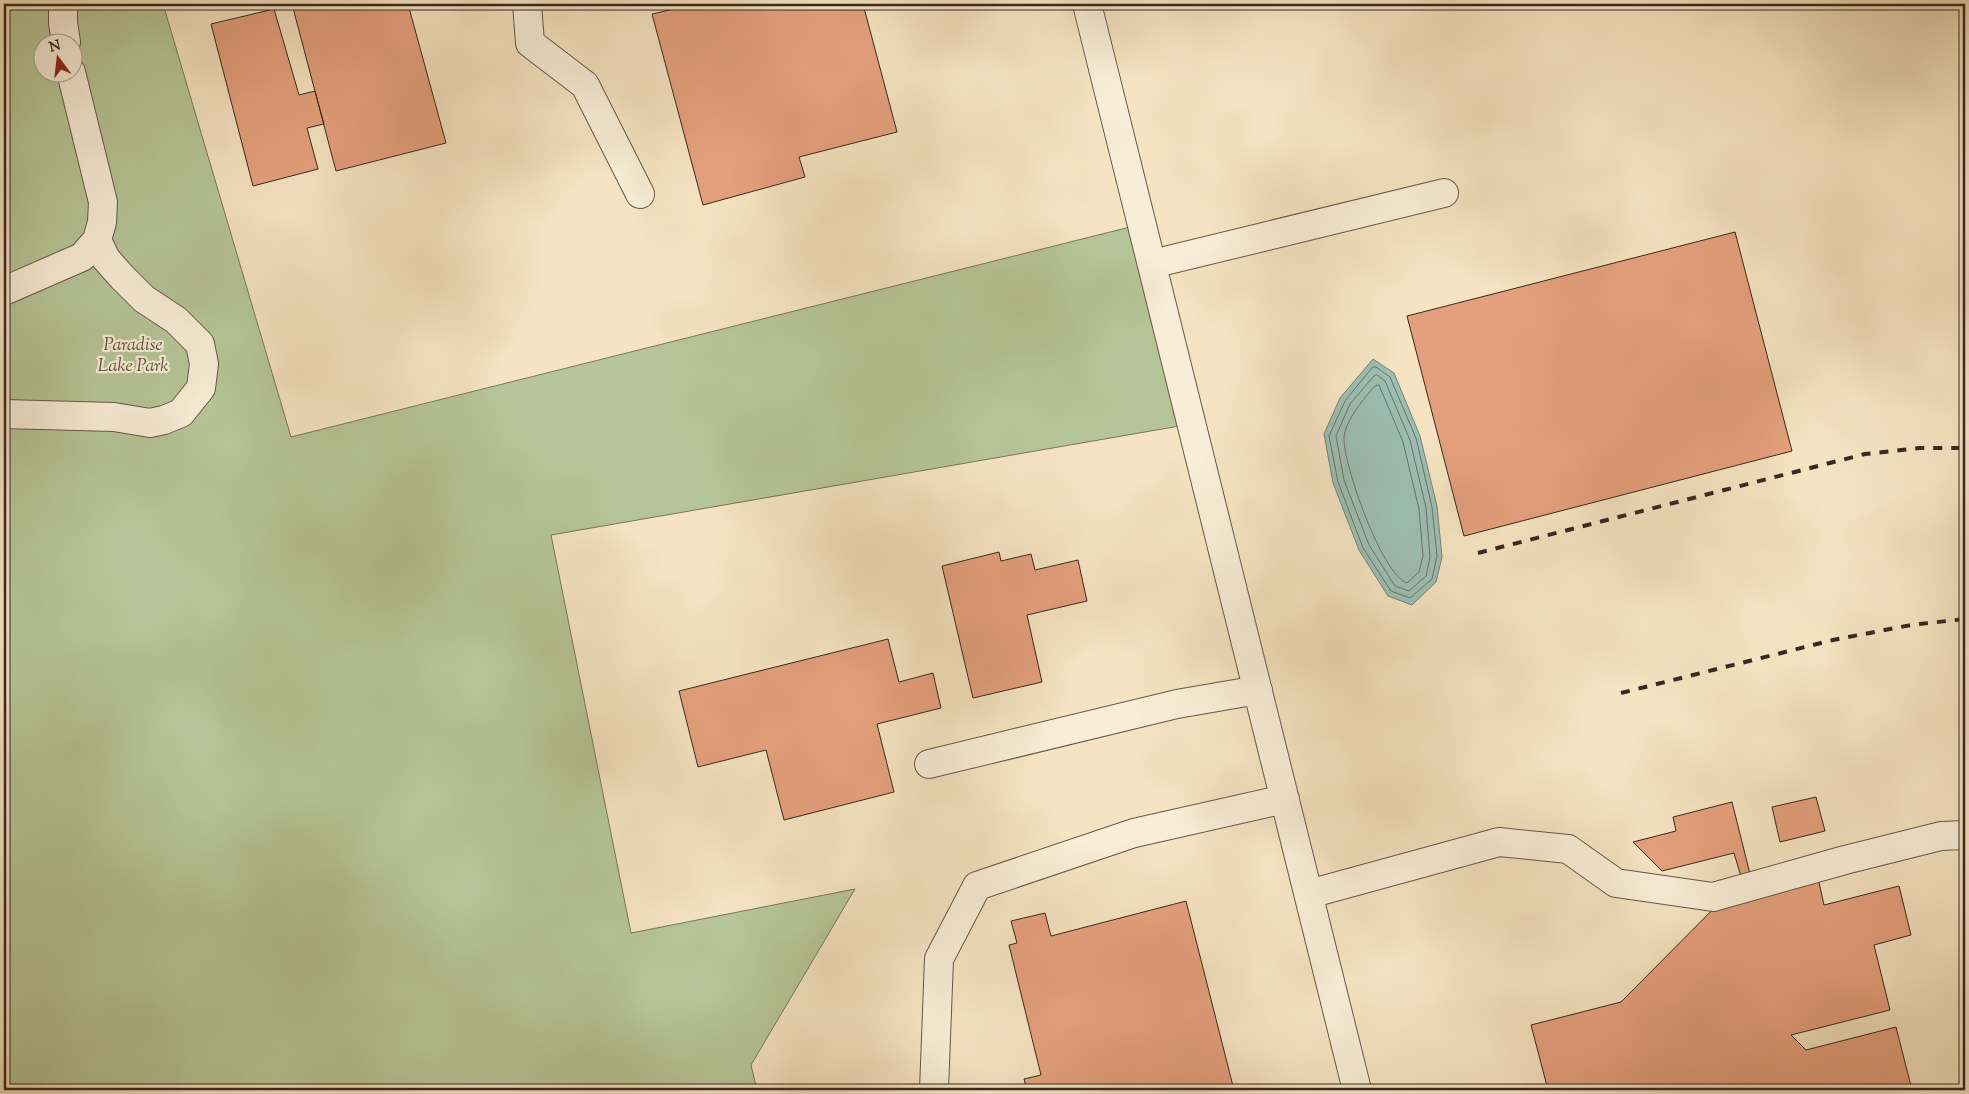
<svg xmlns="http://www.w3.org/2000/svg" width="1969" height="1094" font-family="'Sorts Mill Goudy',serif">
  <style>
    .green { fill: #b6c597; stroke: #77765c; fill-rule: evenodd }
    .water { fill: #9cbeb3; stroke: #748278 }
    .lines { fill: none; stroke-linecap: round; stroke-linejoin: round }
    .shore { stroke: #6a736a; stroke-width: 1 }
    .building { fill: #e4a07c; stroke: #382820 }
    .minor-casing { stroke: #675748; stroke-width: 30 }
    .minor { stroke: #f8edd7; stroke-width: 28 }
    .rail { stroke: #382820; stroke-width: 4; stroke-dasharray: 9 9; stroke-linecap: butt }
    .labels { text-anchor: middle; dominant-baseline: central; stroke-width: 4.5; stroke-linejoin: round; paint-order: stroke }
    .park-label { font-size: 18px; font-style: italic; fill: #584f3e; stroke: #f8edd7 }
  </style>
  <rect width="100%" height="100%" fill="#f5e3c1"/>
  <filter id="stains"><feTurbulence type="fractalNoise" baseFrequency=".004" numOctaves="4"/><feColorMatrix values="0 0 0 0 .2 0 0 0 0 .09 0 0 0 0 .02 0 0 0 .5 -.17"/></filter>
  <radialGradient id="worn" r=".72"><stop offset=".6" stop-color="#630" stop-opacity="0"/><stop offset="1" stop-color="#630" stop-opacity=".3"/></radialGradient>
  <path class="green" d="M 4,4 L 163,4 L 291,437 L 1142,224 L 1191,424 L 551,535 L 631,933 L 855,889 L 751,1065 L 757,1090 L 4,1090 ZM 42,42 L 72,42 L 72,72 L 42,72 Z"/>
  <path class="water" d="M 1373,359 L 1394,373 L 1420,436 L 1437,506 L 1442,557 L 1436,582 L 1412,605 L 1388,596 L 1359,550 L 1333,483 L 1324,434 L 1340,398 Z"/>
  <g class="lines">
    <path class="shore" d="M 1373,367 L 1376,367 L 1390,377 L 1416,438 L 1432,507 L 1437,556 L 1432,579 L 1410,598 L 1391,591 L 1363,548 L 1338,482 L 1329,436 L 1345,401 Z
      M 1377,375 L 1385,381 L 1410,440 L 1426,508 L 1430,557 L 1426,576 L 1409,591 L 1395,586 L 1369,545 L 1344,480 L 1336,436 L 1350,404 L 1374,376 Z
      M 1379,385 L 1403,442 L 1419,509 L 1423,556 L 1419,572 L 1407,583 C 1382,575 1343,464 1344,438 C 1344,422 1365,397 1375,386 Z"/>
  </g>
  <path class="building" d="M 292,4 L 408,4 L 446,143 L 336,171 Z
    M 696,4 L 863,4 L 897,132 L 799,157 L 805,177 L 703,205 L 652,14 Z
    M 274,9 L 299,95 L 315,91 L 324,124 L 307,128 L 318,169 L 253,186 L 211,24 Z
    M 1735,232 L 1792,451 L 1464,536 L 1407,316 Z
    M 999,552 L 1001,561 L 1031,554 L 1035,570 L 1078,560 L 1087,601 L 1027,615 L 1042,682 L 973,698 L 942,566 Z
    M 888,639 L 899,682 L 933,673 L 941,708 L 877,724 L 894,792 L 784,820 L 766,750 L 698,767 L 679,691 Z
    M 1816,797 L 1825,831 L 1780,842 L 1772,807 Z
    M 1732,802 L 1755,894 L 1818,878 L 1824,905 L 1899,886 L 1911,935 L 1874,945 L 1890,1010 L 1791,1035 L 1806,1050 L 1896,1027 L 1912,1090 L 1548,1090 L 1531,1025 L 1621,1002 L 1742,880 L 1734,853 L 1662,871 L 1633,842 L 1676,831 L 1673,817 Z
    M 1186,901 L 1234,1090 L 1027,1090 L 1024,1079 L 1041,1075 L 1009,945 L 1017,943 L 1011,921 L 1045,913 L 1051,936 Z"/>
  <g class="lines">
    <g class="minor-casing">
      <path id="minor" d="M 63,4 L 63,23 L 66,42
        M 527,4 L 530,43 L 585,85 L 640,194
        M 1087,4 L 1357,1090
        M 1152,264 L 1444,193
        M 4,291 L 82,257 L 97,240 L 102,222 L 103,202 L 71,72
        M 4,414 L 114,417 L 150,423 L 164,420 L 181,413 L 201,388 L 204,364 L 200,344 L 176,320 L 144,299 L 122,277 L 106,259 L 97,240
        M 929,764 L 1177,704 L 1258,690
        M 1309,894 L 1499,842 L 1568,849 L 1616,883 L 1713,897 L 1845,860 L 1941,836 L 1965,835
        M 934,1090 L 939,959 L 977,886 L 1134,833 L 1285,799"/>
    </g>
    <use href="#minor" class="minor"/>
    <path class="rail" d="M 1478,553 L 1865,454 L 1919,448 L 1965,448
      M 1621,693 L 1833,640 L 1911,625 L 1965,619"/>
  </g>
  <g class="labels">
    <g class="park-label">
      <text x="133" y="346">Paradise<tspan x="133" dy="21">Lake Park</tspan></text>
    </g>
  </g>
  <rect width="1969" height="1094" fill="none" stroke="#f5e3c1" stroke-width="20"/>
  <rect x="5" y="5" width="1959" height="1084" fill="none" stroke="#382820" stroke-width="2.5"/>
  <rect x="10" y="10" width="1949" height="1074" fill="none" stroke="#382820"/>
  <g transform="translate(58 58) rotate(345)"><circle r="24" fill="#f8edd7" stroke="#ab9e8e"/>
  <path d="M0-4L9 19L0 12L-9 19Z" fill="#8f2418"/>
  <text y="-8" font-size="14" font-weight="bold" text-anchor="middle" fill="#382820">N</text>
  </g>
  <rect width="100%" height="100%" filter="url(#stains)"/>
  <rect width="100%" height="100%" fill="url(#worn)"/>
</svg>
